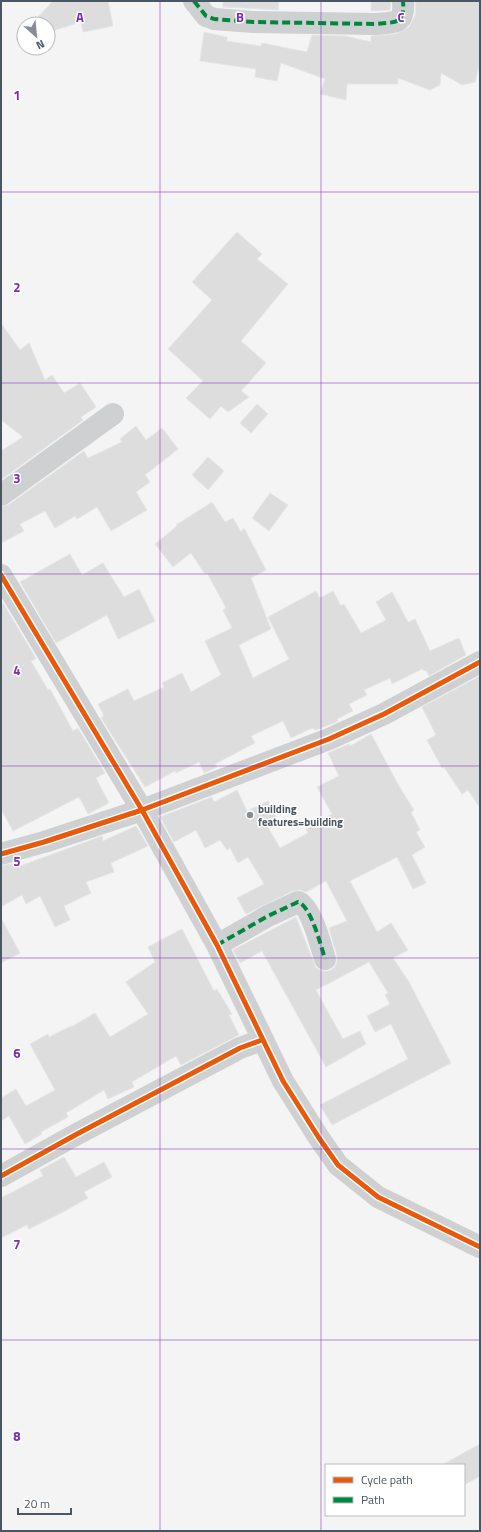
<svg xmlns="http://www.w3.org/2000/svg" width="481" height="1532" font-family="'Titillium Web',sans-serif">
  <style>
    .building { fill: #ddddde; stroke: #e5e6e7 }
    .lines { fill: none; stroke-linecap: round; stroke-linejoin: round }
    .minor { stroke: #ced0d2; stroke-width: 22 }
    .quiet { stroke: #00873e; stroke-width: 4; stroke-dasharray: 8 4; stroke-linecap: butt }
    .cycleway-casing { stroke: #fff; stroke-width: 8 }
    .cycleway { stroke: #e8590c; stroke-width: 5 }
    .grid { fill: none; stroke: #7b2cbf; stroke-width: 1; stroke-opacity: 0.55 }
    .poi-dot { fill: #868d94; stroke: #fff; stroke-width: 1.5 }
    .labels { text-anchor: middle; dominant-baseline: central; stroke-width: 3; stroke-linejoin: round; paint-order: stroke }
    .poi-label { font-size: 11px; font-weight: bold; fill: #4a5661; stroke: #fff; text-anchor: start }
    .grid-label { font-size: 13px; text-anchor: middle; font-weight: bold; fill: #7b2cbf; stroke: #fff; stroke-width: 3; stroke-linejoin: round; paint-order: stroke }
  </style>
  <rect width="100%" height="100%" fill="#f4f4f4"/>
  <path class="building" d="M 53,1 L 108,1 L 113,26 L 83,32 L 81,22 L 49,32 L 48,24 L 42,24 L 37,18 Z
    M 223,1 L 279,1 L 278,10 L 225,7 L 223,7 Z
    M 371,1 L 391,1 L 390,10 L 371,11 Z
    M 416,1 L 480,1 L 480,63 L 475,82 L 462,85 L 441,73 L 440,85 L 430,90 L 398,78 L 398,84 L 347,84 L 346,100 L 320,94 L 325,79 L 281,63 L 277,81 L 255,77 L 256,69 L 200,61 L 204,32 L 227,37 L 227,41 L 261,46 L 262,43 L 307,52 L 312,35 L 345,36 L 371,42 L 371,36 L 396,34 L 409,27 L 415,16 Z
    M 237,232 L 262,254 L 257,259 L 288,284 L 241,341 L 266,363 L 241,391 L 249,397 L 228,412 L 221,406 L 210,419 L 186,398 L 203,381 L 168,349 L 212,300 L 192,282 Z
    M 1,323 L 20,350 L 29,343 L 45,380 L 52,375 L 64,393 L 80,383 L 96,407 L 81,417 L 83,420 L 1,480 L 1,451 L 23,437 L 1,420 Z
    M 257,404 L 268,414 L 251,433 L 240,423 Z
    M 136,426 L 146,440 L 162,428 L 178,449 L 145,475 L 150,482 L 136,492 L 147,510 L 111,531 L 97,507 L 77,519 L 75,516 L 55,528 L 45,511 L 20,524 L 24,531 L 1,543 L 1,507 L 8,505 L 84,451 L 88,458 L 122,442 L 120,439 Z
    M 208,457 L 224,471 L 208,490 L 192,475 Z
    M 270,493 L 288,505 L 269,531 L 252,518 Z
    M 212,502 L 225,522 L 233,518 L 241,532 L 244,528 L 266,570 L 251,578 L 271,629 L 239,645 L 253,678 L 289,659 L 268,617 L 316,591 L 320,598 L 333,591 L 341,606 L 344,604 L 361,633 L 386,620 L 376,602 L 392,592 L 408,622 L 415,619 L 430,651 L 459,638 L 466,655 L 429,676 L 426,670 L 424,671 L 422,669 L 392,684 L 390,678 L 364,690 L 367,695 L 349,704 L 353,711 L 337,719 L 338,721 L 324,727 L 316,730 L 312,728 L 291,738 L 283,721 L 251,736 L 255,743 L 215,764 L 217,767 L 204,773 L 199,762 L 176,773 L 175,771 L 145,787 L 101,718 L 104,716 L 98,704 L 128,689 L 134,701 L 164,687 L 162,683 L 182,673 L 191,692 L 221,675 L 205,641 L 232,628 L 223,610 L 226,608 L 207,573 L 205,574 L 191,553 L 173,567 L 155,544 L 177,526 L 176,525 Z
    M 70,554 L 82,575 L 103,563 L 124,597 L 139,589 L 155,621 L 118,639 L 107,615 L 56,643 L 20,582 Z
    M 3,603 L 34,655 L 36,659 L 31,661 L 48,690 L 50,689 L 73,731 L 78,728 L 105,773 L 96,778 L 109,803 L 88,814 L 79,797 L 13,831 L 1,809 L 1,604 Z
    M 480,676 L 480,808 L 468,790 L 462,794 L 444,767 L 442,768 L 427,740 L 436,735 L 422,707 Z
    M 371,734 L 399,786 L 414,810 L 411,812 L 420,830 L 416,832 L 425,847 L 412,855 L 426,883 L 413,889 L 397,857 L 350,881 L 377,932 L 391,923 L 408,950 L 393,958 L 409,982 L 451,1063 L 332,1125 L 320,1105 L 408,1059 L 391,1024 L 375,1032 L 367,1016 L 390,1004 L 385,995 L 388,993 L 369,962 L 316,990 L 343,1039 L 360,1031 L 366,1044 L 326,1067 L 262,951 L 240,963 L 233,950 L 296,917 L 316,968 L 322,971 L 329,971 L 334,968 L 337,962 L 337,956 L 329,928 L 347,921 L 326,881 L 306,892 L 299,890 L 293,891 L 246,914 L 237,898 L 264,884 L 248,857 L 238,863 L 230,848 L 227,850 L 220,840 L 205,848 L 196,830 L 174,842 L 160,817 L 212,797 L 214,802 L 237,790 L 247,811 L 268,801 L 277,819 L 266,824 L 280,848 L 308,833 L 306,829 L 332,814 L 317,787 L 339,776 L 328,753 L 349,744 L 350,746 Z
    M 136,826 L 148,846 L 111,863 L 114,872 L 86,882 L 91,893 L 64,906 L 70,920 L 55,927 L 40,896 L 26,904 L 22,895 L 1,907 L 1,866 L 19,862 L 20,866 L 102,836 L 103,841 Z
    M 1,918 L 20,953 L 1,963 Z
    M 182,929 L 214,991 L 217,989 L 232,1014 L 229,1015 L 239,1035 L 181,1065 L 176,1056 L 132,1082 L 134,1087 L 108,1099 L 104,1090 L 66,1113 L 68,1117 L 41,1132 L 42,1134 L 25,1144 L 9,1116 L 1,1121 L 1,1098 L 16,1089 L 26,1106 L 55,1090 L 30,1044 L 48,1034 L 49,1037 L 71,1026 L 71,1027 L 95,1013 L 110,1037 L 148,1014 L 126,982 L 155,962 L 148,947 Z
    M 64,1157 L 76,1177 L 104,1162 L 112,1177 L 84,1192 L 88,1198 L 63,1212 L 29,1229 L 27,1225 L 1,1238 L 1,1198 L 43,1176 L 40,1170 Z
    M 480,1444 L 480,1476 L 464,1485 L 464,1465 L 442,1465 Z"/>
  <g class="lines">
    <path class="minor" d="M 194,1 L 206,16 L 214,19 L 253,22 L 376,24 C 396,22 405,24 403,1
      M 1,495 L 113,414
      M 1,575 L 142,810 L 217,945 L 283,1081 L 319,1138 L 338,1165 L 378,1197 L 480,1247
      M 1,854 L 44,842 L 142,810 L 329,739 L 384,714 L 480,662
      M 217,945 L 268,916 L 298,902 C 311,906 321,946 325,959
      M 1,1176 L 77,1134 L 240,1048 L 262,1040"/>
    <path class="quiet" d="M 194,1 L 206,16 L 214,19 L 253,22 L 376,24 C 396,22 405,24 403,1
      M 217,945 L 268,916 L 298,902 C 311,906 321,946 325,959"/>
    <g class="cycleway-casing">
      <path id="cycleway" d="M 1,575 L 142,810 L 217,945 L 283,1081 L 319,1138 L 338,1165 L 378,1197 L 480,1247
        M 1,854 L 44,842 L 142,810 L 329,739 L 384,714 L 480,662
        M 1,1176 L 77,1134 L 240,1048 L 262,1040"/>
    </g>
    <use href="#cycleway" class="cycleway"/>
  </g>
  <path class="grid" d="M 160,1 L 160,1531M 321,1 L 321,1531M 1,192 L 480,192M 1,383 L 480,383M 1,574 L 480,574M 1,766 L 480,766M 1,958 L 480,958M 1,1149 L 480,1149M 1,1340 L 480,1340"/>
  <circle class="poi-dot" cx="250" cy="815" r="4"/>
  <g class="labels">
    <g class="poi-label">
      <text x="258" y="809">building<tspan x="258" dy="13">features=building</tspan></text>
    </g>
  </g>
  <g class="grid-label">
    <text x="80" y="22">A</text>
    <text x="240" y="22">B</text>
    <text x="401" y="22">C</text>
    <text x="17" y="100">1</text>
    <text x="17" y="292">2</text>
    <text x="17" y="483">3</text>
    <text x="17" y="675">4</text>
    <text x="17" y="866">5</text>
    <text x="17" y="1058">6</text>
    <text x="17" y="1249">7</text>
    <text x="17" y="1441">8</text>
  </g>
  <rect width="481" height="1532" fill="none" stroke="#4a5661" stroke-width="4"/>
  <rect x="325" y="1464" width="140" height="52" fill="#ffffff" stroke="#b7bbc0"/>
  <rect x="333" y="1477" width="20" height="6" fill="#e8590c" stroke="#b7bbc0"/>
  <text x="361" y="1484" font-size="12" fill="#4a5661">Cycle path</text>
  <rect x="333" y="1497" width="20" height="6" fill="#00873e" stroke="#b7bbc0"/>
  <text x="361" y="1504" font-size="12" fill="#4a5661">Path</text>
  <g transform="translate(36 36) rotate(153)"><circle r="19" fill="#ffffff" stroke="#b7bbc0"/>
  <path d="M0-3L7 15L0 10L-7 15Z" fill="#868d94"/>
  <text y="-6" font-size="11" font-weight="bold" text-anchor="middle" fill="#4a5661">N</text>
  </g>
  <path d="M18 1508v6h53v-6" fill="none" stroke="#4a5661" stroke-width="2"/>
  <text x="24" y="1508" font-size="12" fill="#4a5661" stroke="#ffffff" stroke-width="3" paint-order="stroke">20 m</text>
</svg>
